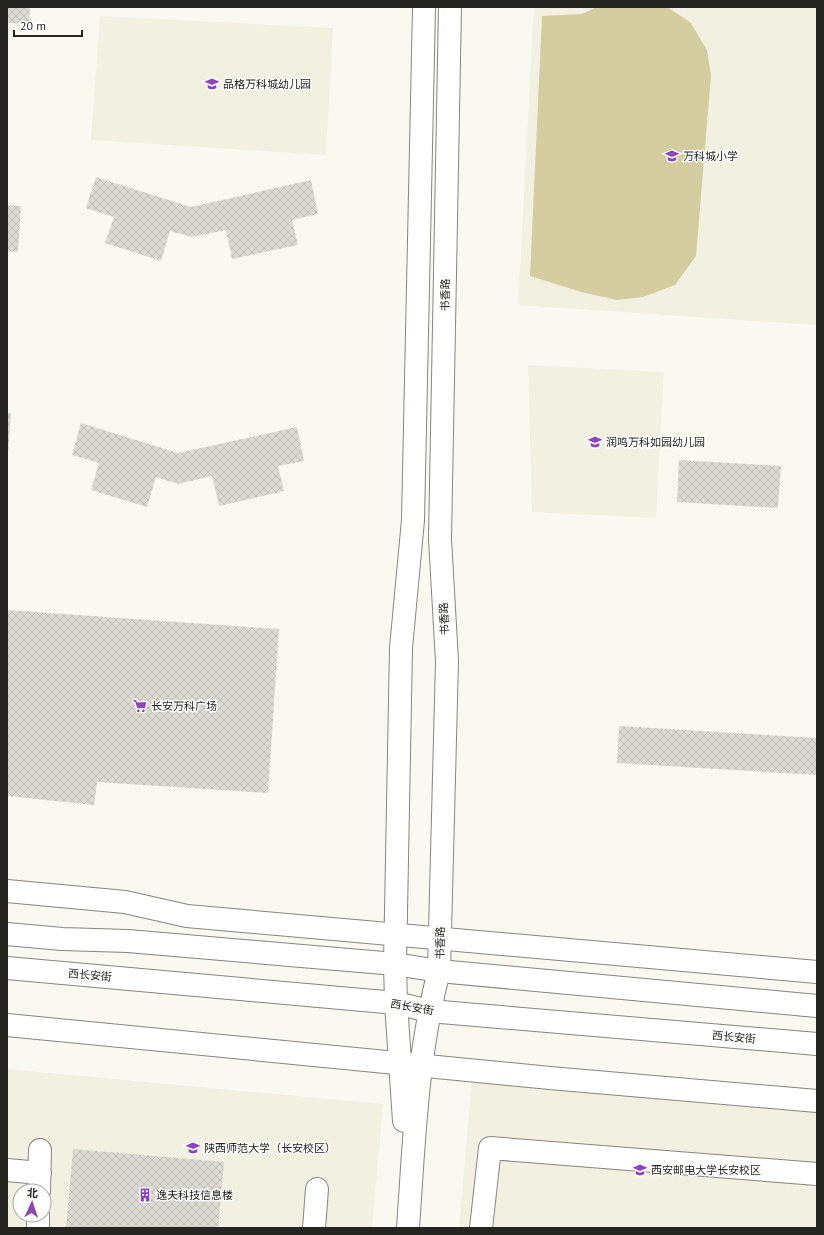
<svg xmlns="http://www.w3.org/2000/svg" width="824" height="1235" font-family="'PT Sans','Noto Sans SC',sans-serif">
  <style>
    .built { fill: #f2f0e0; fill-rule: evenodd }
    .grass { fill: #d4cd9f }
    .building { fill: url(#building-cross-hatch) }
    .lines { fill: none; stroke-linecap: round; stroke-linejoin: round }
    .minor-casing { stroke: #86857e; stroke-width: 24 }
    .major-casing { stroke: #86857e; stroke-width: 24 }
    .minor { stroke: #fff; stroke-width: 22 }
    .major { stroke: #fff; stroke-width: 22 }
    .labels { text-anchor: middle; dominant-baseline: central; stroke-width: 3; stroke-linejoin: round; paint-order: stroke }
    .poi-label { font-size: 11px; fill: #242421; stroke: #fff; text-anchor: start }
    .street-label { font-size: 11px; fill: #242421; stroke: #fff }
  </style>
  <defs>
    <pattern id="building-cross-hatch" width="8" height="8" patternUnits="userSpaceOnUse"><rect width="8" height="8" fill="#dcdbd3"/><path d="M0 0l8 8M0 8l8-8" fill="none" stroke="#bdbcb5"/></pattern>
  </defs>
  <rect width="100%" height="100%" fill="#faf9f1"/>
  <path class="built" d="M 534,7 L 817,7 L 817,325 L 518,305 Z
    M 100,16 L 333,28 L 326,155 L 91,140 Z
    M 528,365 L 664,372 L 656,518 L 532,512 Z
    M 7,1069 L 383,1104 L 372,1228 L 7,1228 ZM 20,1191 L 44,1191 L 44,1215 L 20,1215 Z
    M 472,1078 L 817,1112 L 817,1228 L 459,1228 Z"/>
  <path class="grass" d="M 597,7 L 667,7 L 690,22 L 707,50 L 711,75 L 696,256 L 675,285 L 643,297 L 617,300 L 581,292 L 530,276 L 542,16 L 582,14 Z"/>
  <path class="building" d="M 7,7 L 30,7 L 29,24 L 7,23 Z
    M 96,177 L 191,207 L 311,180 L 318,214 L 292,220 L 298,245 L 232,259 L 226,230 L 192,237 L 170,231 L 161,261 L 105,243 L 114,217 L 86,208 Z
    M 7,205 L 21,206 L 18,252 L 7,251 Z
    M 7,413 L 11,413 L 8,455 L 7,455 Z
    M 81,423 L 178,453 L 297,427 L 304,461 L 278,466 L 284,491 L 219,506 L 212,476 L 178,484 L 156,477 L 147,507 L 91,490 L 99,463 L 72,455 Z
    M 679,460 L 781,466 L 778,508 L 677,502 Z
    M 7,610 L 279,629 L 268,793 L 97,782 L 94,805 L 7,796 Z
    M 619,726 L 817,738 L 817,775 L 617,763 Z
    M 73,1149 L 224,1162 L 218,1228 L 66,1228 Z"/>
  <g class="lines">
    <g class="minor-casing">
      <path id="minor" d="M 404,1121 L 396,1003 L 395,964 L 401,648 L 413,520 L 424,7
        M 7,1170 L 40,1173
        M 39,1191 L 40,1150
        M 38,1228 L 38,1215
        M 314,1228 L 317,1189
        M 408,1228 C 414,1142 417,1055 439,971 L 447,661 L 440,539 L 450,7
        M 481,1228 L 490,1148 L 817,1174"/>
    </g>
    <g class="major-casing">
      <path id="major" d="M 7,891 L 125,902 L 187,916 L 817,972
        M 7,934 L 62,939 L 128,941 L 395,964 L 439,971 L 817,1006
        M 7,968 L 396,1003 L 429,1011 L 817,1044
        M 7,1025 L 550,1078 L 817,1101"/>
    </g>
    <use href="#minor" class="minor"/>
    <use href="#major" class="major"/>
  </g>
  <defs>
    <g id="school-bare" transform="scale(1.08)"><path d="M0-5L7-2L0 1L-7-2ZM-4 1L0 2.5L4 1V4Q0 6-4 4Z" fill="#8e47ba" stroke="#fff" stroke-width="2.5" paint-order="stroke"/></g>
    <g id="supermarket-bare" transform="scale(1.08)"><path d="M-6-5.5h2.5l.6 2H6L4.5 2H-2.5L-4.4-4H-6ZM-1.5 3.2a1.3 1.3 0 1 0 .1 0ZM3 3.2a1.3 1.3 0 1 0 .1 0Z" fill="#8e47ba" stroke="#fff" stroke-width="2.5" paint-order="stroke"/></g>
    <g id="university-bare" transform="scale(1.08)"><path d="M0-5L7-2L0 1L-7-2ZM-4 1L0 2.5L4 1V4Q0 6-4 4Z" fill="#8e47ba" stroke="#fff" stroke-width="2.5" paint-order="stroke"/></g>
    <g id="building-bare" transform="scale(1.08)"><path d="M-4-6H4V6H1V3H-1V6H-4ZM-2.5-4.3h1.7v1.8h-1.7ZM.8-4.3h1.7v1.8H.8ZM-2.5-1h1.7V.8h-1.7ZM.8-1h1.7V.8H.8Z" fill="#8e47ba" stroke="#fff" stroke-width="2.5" paint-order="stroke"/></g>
  </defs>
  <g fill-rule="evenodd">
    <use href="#school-bare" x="212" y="84"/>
    <use href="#school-bare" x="672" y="156"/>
    <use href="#school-bare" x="595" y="442"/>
    <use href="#supermarket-bare" x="140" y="706"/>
    <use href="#university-bare" x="193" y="1148"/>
    <use href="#university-bare" x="640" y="1170"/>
    <use href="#building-bare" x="145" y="1195"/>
  </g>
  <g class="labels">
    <g class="poi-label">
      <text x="223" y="84">品格万科城幼儿园</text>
      <text x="683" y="156">万科城小学</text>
      <text x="606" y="442">润鸣万科如园幼儿园</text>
      <text x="151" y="706">长安万科广场</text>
      <text x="204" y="1148">陕西师范大学（长安校区）</text>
      <text x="651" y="1170">西安邮电大学长安校区</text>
      <text x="156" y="1195">逸夫科技信息楼</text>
    </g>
    <g class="street-label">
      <text transform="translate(445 295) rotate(-89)">书香路</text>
      <text transform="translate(444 619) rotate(-93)">书香路</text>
      <text transform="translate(440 943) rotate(-89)">书香路</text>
      <text transform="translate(90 975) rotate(5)">西长安街</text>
      <text transform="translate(412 1007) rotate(10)">西长安街</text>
      <text transform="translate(734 1037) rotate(5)">西长安街</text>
    </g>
  </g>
  <rect width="824" height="1235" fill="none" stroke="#242421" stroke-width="16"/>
  <g transform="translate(32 1203) rotate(3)"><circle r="19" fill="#ffffff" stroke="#a7a7a6"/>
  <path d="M0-3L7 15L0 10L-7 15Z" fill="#8e47ba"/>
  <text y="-6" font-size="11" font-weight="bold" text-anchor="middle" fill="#242421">北</text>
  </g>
  <path d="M14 30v6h68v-6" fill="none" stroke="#242421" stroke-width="2"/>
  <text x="20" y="30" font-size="12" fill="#242421" stroke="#ffffff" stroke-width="3" paint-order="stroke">20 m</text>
</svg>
